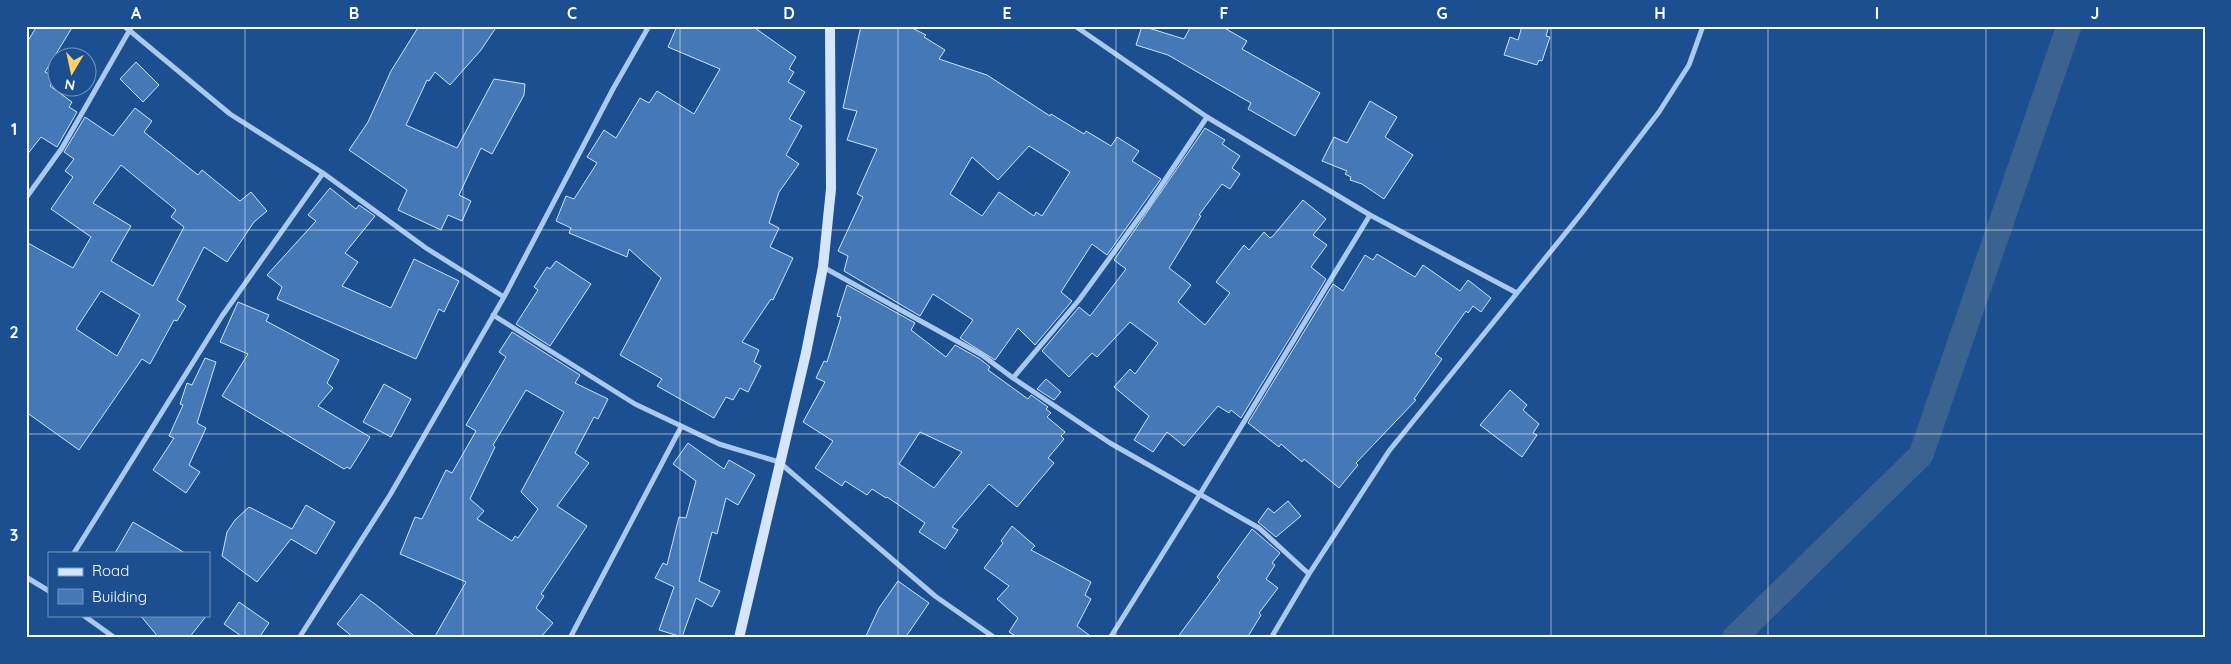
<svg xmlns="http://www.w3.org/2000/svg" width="2231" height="664" font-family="Quicksand,sans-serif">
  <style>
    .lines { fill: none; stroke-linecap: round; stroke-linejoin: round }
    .canal { stroke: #3c6290; stroke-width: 25 }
    .building { fill: #4478b7; stroke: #cfe3fa; fill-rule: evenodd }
    .minor { stroke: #a9c9ee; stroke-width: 5 }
    .secondary { stroke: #d6e6fa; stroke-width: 10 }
    .grid { fill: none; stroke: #fff; stroke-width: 1; stroke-opacity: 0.55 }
    .neatline { fill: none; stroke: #fff; stroke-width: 2 }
    .grid-label { font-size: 16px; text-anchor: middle; font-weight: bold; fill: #fff }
  </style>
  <rect width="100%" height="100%" fill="#1b4f8f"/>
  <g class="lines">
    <path class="canal" d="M 1734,638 L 1921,455 L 2069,26"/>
  </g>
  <path class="building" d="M 37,26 L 73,26 L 45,72 L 55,77 L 50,86 L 72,102 L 69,107 L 77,112 L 57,147 L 41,137 L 26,156 L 26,44 Z
    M 419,26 L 497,26 L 481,50 L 450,85 L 435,72 L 429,81 L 427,80 L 406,125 L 457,148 L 494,79 L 525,84 L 524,95 L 492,154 L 481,148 L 459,195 L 471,201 L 462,221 L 448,215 L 441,230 L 398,210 L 407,190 L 349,150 L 368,122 L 391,71 Z
    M 677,26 L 752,26 L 796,57 L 789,69 L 794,72 L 788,82 L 805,92 L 789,119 L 802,126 L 786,155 L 799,164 L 779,192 L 769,223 L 779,228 L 770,247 L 793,258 L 773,300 L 771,299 L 742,342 L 759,350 L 754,362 L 761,366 L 748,392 L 740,388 L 733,400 L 726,397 L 714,418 L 657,386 L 662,379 L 620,355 L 661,278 L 629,249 L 627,257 L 569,233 L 571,228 L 556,221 L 566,196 L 574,199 L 597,163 L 587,157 L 604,130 L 616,138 L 640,98 L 649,103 L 657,91 L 694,114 L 720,69 L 668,47 Z
    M 861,26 L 908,26 L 926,35 L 924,37 L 945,50 L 939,59 L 987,75 L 1050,116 L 1051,114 L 1084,134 L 1086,131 L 1111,146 L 1117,137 L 1139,151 L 1132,161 L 1161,179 L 1107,255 L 1092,244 L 1061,292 L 1072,301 L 1035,345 L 1018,328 L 995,360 L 960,338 L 973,320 L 933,294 L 920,316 L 844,271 L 848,256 L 838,251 L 863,197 L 857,194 L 877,149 L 847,140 L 857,111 L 843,108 ZM 1029,146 L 1070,172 L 1042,216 L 1036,212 L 1034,216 L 999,192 L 982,216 L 950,194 L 972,157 L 998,180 Z
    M 1142,26 L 1184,39 L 1191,26 L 1221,26 L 1247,41 L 1242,49 L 1320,93 L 1295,136 L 1248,109 L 1251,103 L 1168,55 L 1136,45 Z
    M 1522,26 L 1549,26 L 1546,36 L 1550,37 L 1542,61 L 1539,60 L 1537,65 L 1504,55 L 1510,37 L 1518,40 Z
    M 136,62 L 159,85 L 143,102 L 120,79 Z
    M 1370,101 L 1397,117 L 1385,137 L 1413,155 L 1384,199 L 1362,184 L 1350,180 L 1351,177 L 1345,174 L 1347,171 L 1322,161 L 1334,137 L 1347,143 Z
    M 135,108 L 152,121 L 144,132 L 198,175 L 202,170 L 240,201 L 251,192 L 267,211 L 254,222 L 227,262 L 204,247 L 177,300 L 186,306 L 177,321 L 174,320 L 150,364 L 142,359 L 79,450 L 26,412 L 26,242 L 73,268 L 91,237 L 51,209 L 73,177 L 65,171 L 74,159 L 64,152 L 85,117 L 113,136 ZM 121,165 L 176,210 L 171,217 L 184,227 L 153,286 L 111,261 L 131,226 L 93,203 ZM 101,291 L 140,315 L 117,356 L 76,329 Z
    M 1205,128 L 1225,140 L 1222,144 L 1240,156 L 1232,168 L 1240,174 L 1230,189 L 1222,184 L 1199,215 L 1201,216 L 1169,268 L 1191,285 L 1178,302 L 1205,325 L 1230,293 L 1216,282 L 1244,245 L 1249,250 L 1264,232 L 1270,238 L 1273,236 L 1303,200 L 1326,219 L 1313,235 L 1327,245 L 1311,267 L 1326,279 L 1241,418 L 1231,410 L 1229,413 L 1218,406 L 1184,446 L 1167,432 L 1153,452 L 1134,440 L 1149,416 L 1114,387 L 1130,369 L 1135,374 L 1158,343 L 1130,322 L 1097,357 L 1092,353 L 1069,377 L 1042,351 L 1079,307 L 1090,316 L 1126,269 L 1114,260 Z
    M 330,188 L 356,209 L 359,205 L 375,216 L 345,253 L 358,262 L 342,286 L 391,308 L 414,259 L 459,281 L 444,312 L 439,309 L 416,359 L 277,299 L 282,287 L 267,275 L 316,221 L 308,215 Z
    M 1377,254 L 1415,277 L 1423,265 L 1460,291 L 1468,280 L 1491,298 L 1481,312 L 1473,306 L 1468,313 L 1466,311 L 1435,354 L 1442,359 L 1414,399 L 1416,400 L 1356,463 L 1358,465 L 1339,488 L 1304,459 L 1302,462 L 1281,444 L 1279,447 L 1248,423 L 1333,284 L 1343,291 L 1365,255 L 1373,260 Z
    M 556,261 L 591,284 L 550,346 L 516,324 L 538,290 L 534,287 L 547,267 L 550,269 Z
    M 847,285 L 915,323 L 911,330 L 946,357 L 955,345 L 980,359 L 990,367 L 988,370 L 1028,399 L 1031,395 L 1048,407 L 1046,409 L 1051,413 L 1047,417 L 1065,432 L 1061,436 L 1064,439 L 1048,458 L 1054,463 L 1017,507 L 989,484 L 952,527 L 958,530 L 945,549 L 919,532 L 925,523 L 887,497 L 886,498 L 872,489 L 867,495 L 845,481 L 842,486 L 815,468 L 833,441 L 803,422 L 825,382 L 816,378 L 824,361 L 827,362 L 841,317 L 837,316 ZM 920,432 L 962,452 L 934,488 L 899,464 Z
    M 238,302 L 269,315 L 266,321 L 339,360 L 327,383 L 333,388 L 318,406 L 370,437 L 350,469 L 347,467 L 344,469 L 222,396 L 248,354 L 220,342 Z
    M 512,332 L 580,375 L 575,383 L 608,399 L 598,419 L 594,417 L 575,453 L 589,463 L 557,506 L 587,526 L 541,594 L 544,596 L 536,608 L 553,623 L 540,638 L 434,638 L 466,582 L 400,554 L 415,517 L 422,519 L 446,470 L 452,473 L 476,431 L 466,425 L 506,357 L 499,352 ZM 526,390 L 564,412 L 521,492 L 538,509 L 518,538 L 515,536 L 512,541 L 477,519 L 484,511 L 470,499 L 495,447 L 493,445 Z
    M 205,358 L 216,362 L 197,423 L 206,428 L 189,465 L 200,472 L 186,493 L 153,470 L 174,438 L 169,436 L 183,405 L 180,404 L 187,383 L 192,385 Z
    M 1046,379 L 1061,392 L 1054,400 L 1037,389 Z
    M 384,384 L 411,399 L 391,437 L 363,422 Z
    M 1510,390 L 1527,405 L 1523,410 L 1539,424 L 1533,433 L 1537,435 L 1522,457 L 1480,425 Z
    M 688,443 L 724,469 L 729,460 L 755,475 L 738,505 L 726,498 L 717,534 L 712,532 L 699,581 L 720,591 L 712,607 L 696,598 L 682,637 L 659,630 L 674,587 L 655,578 L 663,563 L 667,565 L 679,517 L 686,518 L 696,481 L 673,464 Z
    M 1288,501 L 1301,516 L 1276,537 L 1258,522 L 1268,508 L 1274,513 Z
    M 306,505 L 335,522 L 316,554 L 291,539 L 257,582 L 222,556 L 227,532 L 235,520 L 249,507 L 292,529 Z
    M 133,522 L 185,553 L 115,553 Z
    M 1012,526 L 1035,546 L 1031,550 L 1091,582 L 1085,595 L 1091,599 L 1077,626 L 1093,638 L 1019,638 L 1009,632 L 1018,618 L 997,599 L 1009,586 L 984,568 L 1003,543 L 1001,541 Z
    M 1252,529 L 1280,553 L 1272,563 L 1275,565 L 1266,579 L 1278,588 L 1259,613 L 1261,615 L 1247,638 L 1177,638 L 1220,580 L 1217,577 Z
    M 898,581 L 929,603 L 905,638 L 865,638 L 879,608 Z
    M 361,594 L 375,604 L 417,638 L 354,638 L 337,624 Z
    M 239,602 L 269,623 L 259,638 L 244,638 L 224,624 Z
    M 140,615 L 207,615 L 189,638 L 159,638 Z"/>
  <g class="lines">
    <path class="minor" d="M 124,26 L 230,114 L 323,173 L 426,248 L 504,297
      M 1075,26 L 1207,117 L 1370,215 L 1517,293
      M 26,198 L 62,148 L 132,26
      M 823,267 L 982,355 L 1013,378 L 1079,300 L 1149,204 L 1207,117
      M 493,315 L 635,404 L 719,444 L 779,462 L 935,596 L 995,638
      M 1013,378 L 1110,443 L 1259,528 L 1309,574
      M 74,553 L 222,316 L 323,173
      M 26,577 L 49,591
      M 83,615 L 115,638
      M 299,638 L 390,495 L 504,297 L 613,89 L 649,26
      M 570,638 L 681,427
      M 1110,638 L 1200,494 L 1370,215
      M 1271,638 L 1309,574 L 1389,451 L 1581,214 L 1659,112 L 1689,65 L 1703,26"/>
    <path class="secondary" d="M 739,638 L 806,353 L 823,267 L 831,189 L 830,26"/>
  </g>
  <path class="grid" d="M 245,26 L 245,638M 463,26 L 463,638M 680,26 L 680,638M 898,26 L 898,638M 1116,26 L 1116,638M 1333,26 L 1333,638M 1551,26 L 1551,638M 1768,26 L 1768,638M 1986,26 L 1986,638M 26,230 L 2205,230M 26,434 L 2205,434"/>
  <rect width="2231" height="664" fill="none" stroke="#1b4f8f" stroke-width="55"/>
  <rect x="48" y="552" width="162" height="65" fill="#1b4f8f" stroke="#7695bc"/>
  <rect x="58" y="568" width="25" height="8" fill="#d6e6fa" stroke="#7695bc"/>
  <text x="92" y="576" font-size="15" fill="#ffffff">Road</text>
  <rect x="58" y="589" width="25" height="15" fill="#4478b7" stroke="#7695bc"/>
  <text x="92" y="602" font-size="15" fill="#ffffff">Building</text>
  <g transform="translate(72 72) rotate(189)"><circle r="24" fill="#1b4f8f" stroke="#7695bc"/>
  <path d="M0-4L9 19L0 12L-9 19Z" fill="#ffd166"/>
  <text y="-8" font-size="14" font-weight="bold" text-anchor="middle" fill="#ffffff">N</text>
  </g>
  <rect x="28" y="28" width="2176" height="608" class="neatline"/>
  <g class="grid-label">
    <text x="136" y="19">A</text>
    <text x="354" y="19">B</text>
    <text x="572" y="19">C</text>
    <text x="789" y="19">D</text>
    <text x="1007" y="19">E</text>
    <text x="1224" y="19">F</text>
    <text x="1442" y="19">G</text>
    <text x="1660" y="19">H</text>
    <text x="1877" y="19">I</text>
    <text x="2095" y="19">J</text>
    <text x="14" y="135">1</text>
    <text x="14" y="338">2</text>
    <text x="14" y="541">3</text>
  </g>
</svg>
